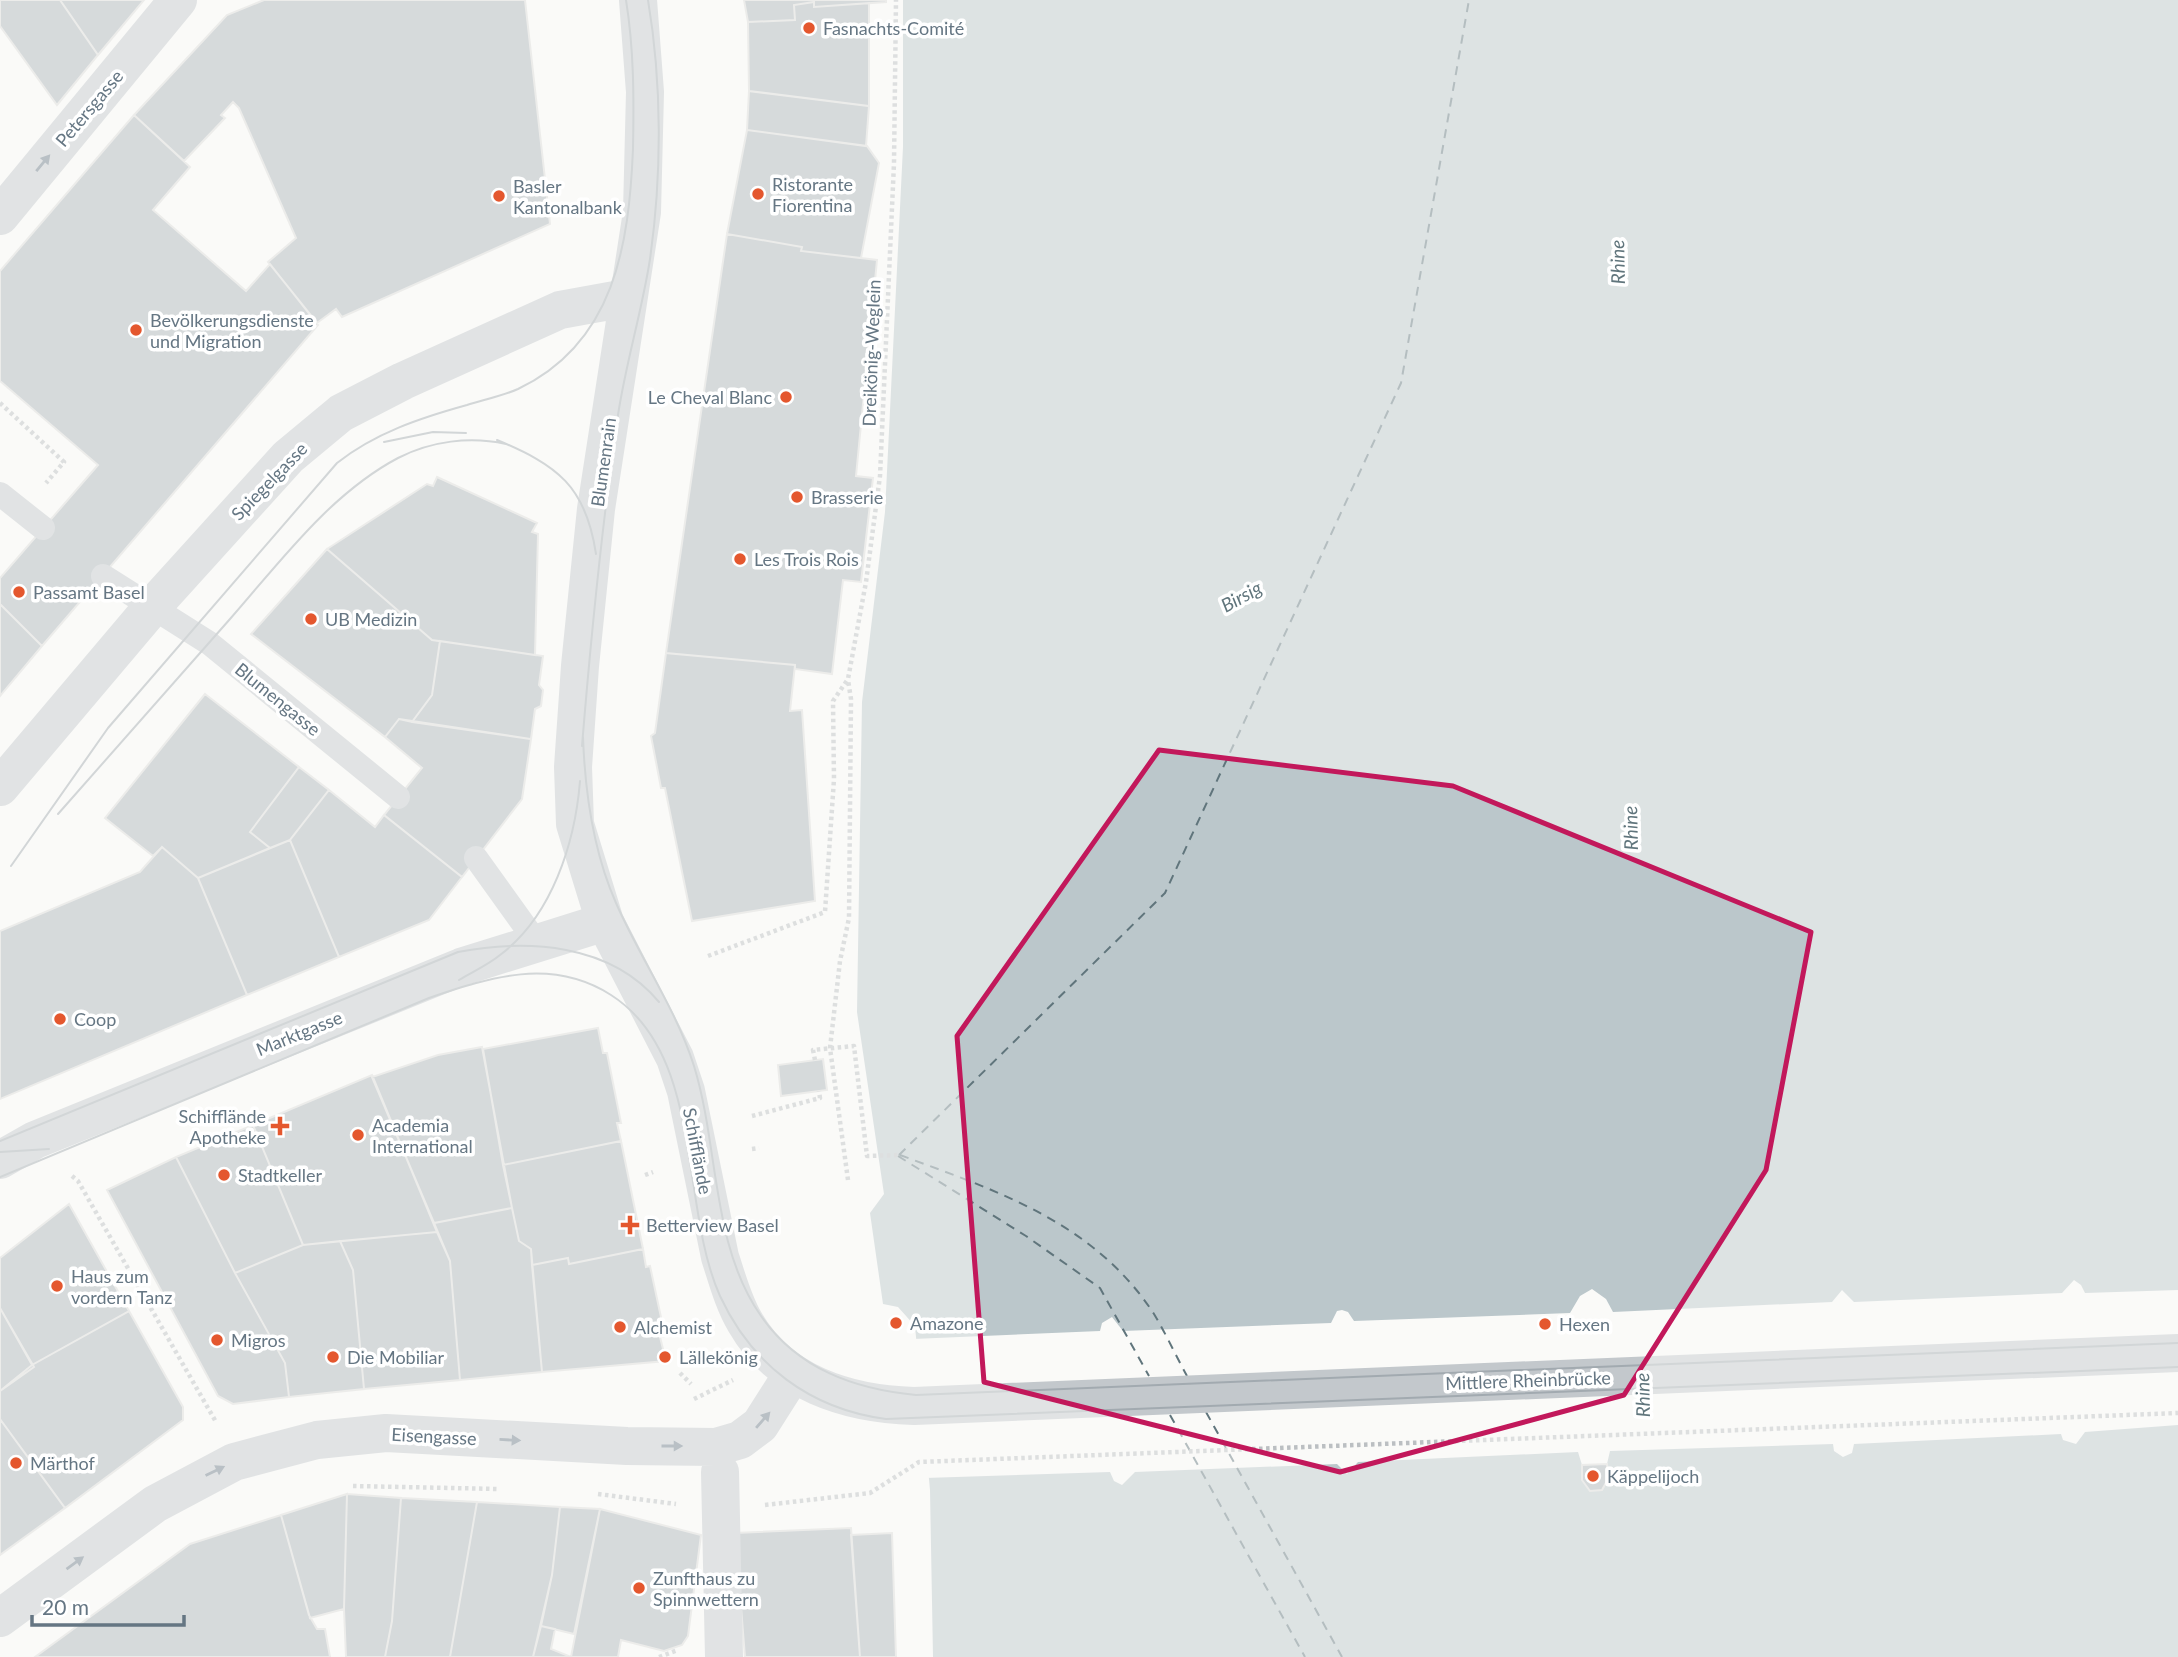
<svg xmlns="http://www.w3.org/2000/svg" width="2178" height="1657" font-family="Lato,sans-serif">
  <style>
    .water { fill: #bbc7cb }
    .pier { fill: #fafaf8 }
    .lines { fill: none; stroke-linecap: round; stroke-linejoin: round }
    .ferry { stroke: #60757c; stroke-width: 2; stroke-dasharray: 9 7; stroke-linecap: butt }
    .building { fill: #aab3b9; stroke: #dcdcda; stroke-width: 2 }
    .path { stroke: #bbbfc2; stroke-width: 4.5; stroke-dasharray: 3.5 3.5; stroke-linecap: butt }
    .lane { stroke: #c3c8cc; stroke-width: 24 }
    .street { stroke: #c3c8cc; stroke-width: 38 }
    .tram { stroke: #a2aab0; stroke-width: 2 }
    .oneway { fill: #6a7a87 }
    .marked { fill: none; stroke: #c2185b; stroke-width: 5; stroke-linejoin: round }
    .poi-dot { fill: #e4572e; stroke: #fff; stroke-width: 2.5 }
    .labels { text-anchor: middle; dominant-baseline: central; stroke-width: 7; stroke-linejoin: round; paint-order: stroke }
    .poi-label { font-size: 18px; fill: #657683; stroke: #fff; text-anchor: start }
    .street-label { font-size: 18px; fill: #657683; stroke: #fff }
    .water-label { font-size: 19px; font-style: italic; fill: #60757c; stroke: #fff }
  </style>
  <rect width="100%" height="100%" fill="#fafaf8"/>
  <path class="water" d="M 903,0 L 2178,0 L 2178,1657 L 933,1657 L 930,1490 L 915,1326 L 898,1307 L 883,1304 L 870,1213 L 884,1194 L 857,1012 L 862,702 L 885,512 L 903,147 Z"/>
  <path class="pier" d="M 2074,1280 L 2081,1285 L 2085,1293 L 2178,1290 L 2178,1425 L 2085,1432 L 2076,1444 L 2063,1440 L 2061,1434 L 1854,1444 L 1852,1453 L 1843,1457 L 1834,1451 L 1833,1444 L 1610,1451 L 1607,1464 L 1582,1465 L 1578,1452 L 1358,1462 L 1347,1474 L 1337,1464 L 1135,1472 L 1122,1485 L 1114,1481 L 1110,1472 L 925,1478 L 913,1339 L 1100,1331 L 1102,1323 L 1112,1317 L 1123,1331 L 1331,1323 L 1337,1311 L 1342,1310 L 1348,1312 L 1354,1321 L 1570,1313 L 1580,1296 L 1592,1289 L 1606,1299 L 1613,1312 L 1832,1302 L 1842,1290 L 1854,1302 L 2062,1293 Z"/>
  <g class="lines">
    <path class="ferry" d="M 899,1155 L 1165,893 L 1401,383 L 1469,0
      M 900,1155 C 997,1191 1094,1222 1154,1314 C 1166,1334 1176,1356 1187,1376
      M 898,1156 L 1026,1236 L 1100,1288 L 1149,1376
      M 1206,1412 L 1342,1657
      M 1170,1415 L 1305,1657"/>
  </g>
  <path class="building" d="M 0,0 L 60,0 L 98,55 L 57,105 L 0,26 Z
    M 60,0 L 144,0 L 98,55 Z
    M 264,0 L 525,0 L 550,224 L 342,317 L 336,309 L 317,323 L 268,262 L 296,238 L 239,108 L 233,102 L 221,115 L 225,118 L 184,161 L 134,115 L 227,15 Z
    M 744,0 L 886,0 L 886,2 L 814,7 L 814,2 L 794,5 L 795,20 L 748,22 Z
    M 814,2 L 814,7 L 869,3 L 869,106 L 749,91 L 748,22 L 795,20 L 794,5 Z
    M 749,91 L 869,106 L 866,146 L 747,130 Z
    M 134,115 L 190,167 L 153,210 L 246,291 L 270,264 L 318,325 L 42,646 L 0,604 L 0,578 L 98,465 L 0,381 L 0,271 Z
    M 747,130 L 867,146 L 879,163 L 861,258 L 801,251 L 802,247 L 727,234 Z
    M 727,234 L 802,247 L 801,251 L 877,260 L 856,476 L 873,478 L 861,582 L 843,580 L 832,674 L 795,669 L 795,665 L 666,653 Z
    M 437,477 L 537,523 L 532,532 L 538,534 L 535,655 L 432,640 L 327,549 L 427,484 L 433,486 Z
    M 327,549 L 432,640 L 440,641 L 432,695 L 412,722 L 399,719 L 385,737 L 251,634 Z
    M 0,604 L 42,646 L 0,696 Z
    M 440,641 L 543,656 L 539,685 L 543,690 L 541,706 L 535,709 L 531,739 L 412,722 L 432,695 Z
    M 666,653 L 795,665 L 790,711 L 802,710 L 815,901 L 692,921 L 665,788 L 661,788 L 651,736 L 655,733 Z
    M 205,694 L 299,767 L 250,832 L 270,848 L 198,878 L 162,847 L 153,856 L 105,818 Z
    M 399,719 L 531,739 L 522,799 L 462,877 L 384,815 L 422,768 L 385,737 Z
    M 299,767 L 329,790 L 290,840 L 270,848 L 250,832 Z
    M 329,790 L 375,827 L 384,815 L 462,877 L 429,920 L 339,957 L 290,840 Z
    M 290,840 L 339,957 L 247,995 L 198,878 Z
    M 162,847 L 198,878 L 247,995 L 0,1099 L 0,931 L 140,872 Z
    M 598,1028 L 603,1053 L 607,1053 L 621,1123 L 617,1123 L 621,1141 L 503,1165 L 483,1049 Z
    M 482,1047 L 512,1208 L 434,1223 L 372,1077 L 438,1055 Z
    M 823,1059 L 827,1090 L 781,1096 L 778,1065 Z
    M 372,1075 L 437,1232 L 303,1245 L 253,1125 Z
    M 253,1125 L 303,1245 L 235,1273 L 176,1157 Z
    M 621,1141 L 643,1249 L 569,1264 L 568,1258 L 532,1265 L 531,1249 L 519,1241 L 503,1165 Z
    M 176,1157 L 235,1273 L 285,1363 L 289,1397 L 233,1404 L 218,1396 L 107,1190 Z
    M 69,1204 L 129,1311 L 32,1365 L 0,1308 L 0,1258 Z
    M 512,1208 L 519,1241 L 531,1249 L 542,1372 L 460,1380 L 450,1261 L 434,1223 Z
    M 437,1232 L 450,1261 L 460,1380 L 364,1389 L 353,1270 L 340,1241 Z
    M 340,1241 L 353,1270 L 364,1389 L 289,1397 L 285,1363 L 235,1273 L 303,1245 Z
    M 643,1249 L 646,1267 L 650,1266 L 665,1336 L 660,1337 L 666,1361 L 542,1372 L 532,1265 L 568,1258 L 569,1264 Z
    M 0,1308 L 34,1367 L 0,1391 Z
    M 129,1311 L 183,1407 L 183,1420 L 65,1508 L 0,1419 L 0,1391 L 32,1365 Z
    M 0,1419 L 65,1508 L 0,1555 Z
    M 1607,1464 L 1608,1479 L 1602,1490 L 1590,1491 L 1582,1480 L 1582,1465 Z
    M 347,1494 L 401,1498 L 392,1621 L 385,1657 L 346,1657 L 344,1609 Z
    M 347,1494 L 344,1609 L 310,1618 L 281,1515 Z
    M 401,1498 L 477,1502 L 450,1657 L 385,1657 L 392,1621 Z
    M 477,1502 L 560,1507 L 552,1575 L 533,1657 L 450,1657 Z
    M 560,1507 L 600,1509 L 574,1634 L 541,1626 L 552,1575 Z
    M 600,1509 L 701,1535 L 688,1636 L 682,1645 L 664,1651 L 621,1640 L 618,1657 L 571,1657 Z
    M 281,1515 L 309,1615 L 317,1629 L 325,1629 L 330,1657 L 35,1657 L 190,1544 Z
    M 851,1528 L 860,1657 L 745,1657 L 735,1533 Z
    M 892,1533 L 896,1657 L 860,1657 L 851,1535 Z
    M 541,1626 L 555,1629 L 551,1649 L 571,1657 L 533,1657 Z"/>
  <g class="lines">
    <path class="path" d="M 0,403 L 64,462 L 46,483
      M 708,956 L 825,912 L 834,779 L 833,701 L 848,679 L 866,582 L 880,476 L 894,163 L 896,0
      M 815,1060 L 813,1050 L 854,1046 L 867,1156 L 899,1155
      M 752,1116 L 820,1098 L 819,1091
      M 752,1149 L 759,1148
      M 645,1175 L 653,1172
      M 72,1176 L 78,1181 L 216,1422
      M 848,1180 L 830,1048 L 840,961 L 849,918 L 851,699 L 848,680
      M 680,1373 L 691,1384
      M 694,1399 L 733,1380
      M 353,1486 L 499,1489
      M 598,1494 L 676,1504
      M 765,1505 L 870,1493 L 919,1462 L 2178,1413
      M 659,1657 L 678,1650"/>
    <path class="lane" d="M 0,494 L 43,528
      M 103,576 L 209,643 L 398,797
      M 476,858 L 537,943"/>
    <path class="street" d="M 638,0 L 645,92 L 642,212 L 596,509 L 580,666 L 573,767 L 575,824 L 605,922 L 675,1058 L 686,1091 L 720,1257 C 727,1278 733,1302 745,1322 C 780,1383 847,1404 914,1406 L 2178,1353
      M 0,216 L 178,0
      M 0,787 L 153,606 L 288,457 L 341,413 L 403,381 L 560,310 L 626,298
      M 0,1160 L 35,1140 L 461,967 L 605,922
      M 720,1472 L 724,1657
      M 0,1618 L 155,1504 L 234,1462 L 317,1440 L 386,1433 L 627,1446 L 716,1447 L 740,1440 L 760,1425 L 793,1373"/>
    <path class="tram" d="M 497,440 C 557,465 586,486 596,554
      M 384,442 L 433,432 L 466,433
      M 583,737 C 585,793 593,851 616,903 C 640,958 676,1009 694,1066 C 719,1147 711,1245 761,1316 C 798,1369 854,1389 916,1395 L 2178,1343
      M 582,746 C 591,636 602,524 618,415 C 626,362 642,311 650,259 C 662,175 662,83 648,0
      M 58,814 C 116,749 173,684 230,619 C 280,562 330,494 398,458 C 431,441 470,436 506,444
      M 11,866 L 108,728 L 337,463 C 375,433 420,418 467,405 C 483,400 502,396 518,389 C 615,343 629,244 633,149 C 634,99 634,49 626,0
      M 459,980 C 472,972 488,965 500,955 C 552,916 575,843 580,781
      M 0,1141 L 458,952 C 527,939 610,943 659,1002
      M 0,1152 L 49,1149
      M 0,1177 L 429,998 C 491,977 551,957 611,995 C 705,1055 679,1205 720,1296 C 752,1365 810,1409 886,1419 L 2178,1367"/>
  </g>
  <defs><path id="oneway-solid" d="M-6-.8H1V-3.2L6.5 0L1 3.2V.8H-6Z" transform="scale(1.75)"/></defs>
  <g class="oneway">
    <use href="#oneway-solid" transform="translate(43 163) rotate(-50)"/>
    <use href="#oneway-solid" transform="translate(763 1420) rotate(-49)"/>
    <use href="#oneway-solid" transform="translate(510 1440) rotate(3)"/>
    <use href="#oneway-solid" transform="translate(672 1446)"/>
    <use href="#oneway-solid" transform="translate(215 1471) rotate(-26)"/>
    <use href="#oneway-solid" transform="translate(75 1563) rotate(-36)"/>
  </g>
  <path d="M0 0H2178V1657H0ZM 1159,750 L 1453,786 L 1811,932 L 1766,1170 L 1624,1395 L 1340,1472 L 984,1382 L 957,1036 Z" fill="#fafaf8" fill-opacity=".55" fill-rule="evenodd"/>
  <path class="marked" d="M 1159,750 L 1453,786 L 1811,932 L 1766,1170 L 1624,1395 L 1340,1472 L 984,1382 L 957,1036 Z"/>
  <g class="poi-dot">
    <circle cx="809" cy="28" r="7"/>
    <circle cx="758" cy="194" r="7"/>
    <circle cx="499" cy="196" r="7"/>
    <circle cx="136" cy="330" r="7"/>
    <circle cx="786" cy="397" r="7"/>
    <circle cx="797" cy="497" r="7"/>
    <circle cx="740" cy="559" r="7"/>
    <circle cx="19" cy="592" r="7"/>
    <circle cx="311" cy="619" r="7"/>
    <circle cx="60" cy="1019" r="7"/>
    <path d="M276.5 1115.5h7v7h7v7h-7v7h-7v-7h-7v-7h7z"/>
    <circle cx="358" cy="1135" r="7"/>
    <circle cx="224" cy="1175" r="7"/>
    <path d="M626.5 1214.5h7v7h7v7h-7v7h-7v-7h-7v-7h7z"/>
    <circle cx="57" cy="1286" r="7"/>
    <circle cx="896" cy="1323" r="7"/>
    <circle cx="1545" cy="1324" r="7"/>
    <circle cx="620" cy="1327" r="7"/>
    <circle cx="217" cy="1340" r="7"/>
    <circle cx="333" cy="1357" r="7"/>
    <circle cx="665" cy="1357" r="7"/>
    <circle cx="16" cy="1463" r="7"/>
    <circle cx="1593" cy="1476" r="7"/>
    <circle cx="639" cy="1588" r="7"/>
  </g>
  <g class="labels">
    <g class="poi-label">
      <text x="823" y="28">Fasnachts-Comité</text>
      <text x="772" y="184">Ristorante<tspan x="772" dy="21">Fiorentina</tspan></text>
      <text x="513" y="186">Basler<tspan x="513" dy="21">Kantonalbank</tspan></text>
      <text x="150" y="320">Bevölkerungsdienste<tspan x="150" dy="21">und Migration</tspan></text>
      <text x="772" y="397" text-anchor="end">Le Cheval Blanc</text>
      <text x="811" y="497">Brasserie</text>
      <text x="754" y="559">Les Trois Rois</text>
      <text x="33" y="592">Passamt Basel</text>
      <text x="325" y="619">UB Medizin</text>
      <text x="74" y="1019">Coop</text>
      <text x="266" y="1116" text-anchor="end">Schifflände<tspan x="266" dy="21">Apotheke</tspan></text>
      <text x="372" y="1125">Academia<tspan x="372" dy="21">International</tspan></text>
      <text x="238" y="1175">Stadtkeller</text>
      <text x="646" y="1225">Betterview Basel</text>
      <text x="71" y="1276">Haus zum<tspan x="71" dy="21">vordern Tanz</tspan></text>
      <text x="910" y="1323">Amazone</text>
      <text x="1559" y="1324">Hexen</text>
      <text x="634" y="1327">Alchemist</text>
      <text x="231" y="1340">Migros</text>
      <text x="347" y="1357">Die Mobiliar</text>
      <text x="679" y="1357">Lällekönig</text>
      <text x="30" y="1463">Märthof</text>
      <text x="1607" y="1476">Käppelijoch</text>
      <text x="653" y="1578">Zunfthaus zu<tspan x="653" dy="21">Spinnwettern</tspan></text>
    </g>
    <g class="street-label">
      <text transform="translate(89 108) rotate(-50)">Petersgasse</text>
      <text transform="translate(871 353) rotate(-88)">Dreikönig-Weglein</text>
      <text transform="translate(603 462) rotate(-82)">Blumenrain</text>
      <text transform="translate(269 481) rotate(-46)">Spiegelgasse</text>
      <text transform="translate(278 699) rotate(39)">Blumengasse</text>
      <text transform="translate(299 1033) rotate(-22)">Marktgasse</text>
      <text transform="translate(698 1151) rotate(79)">Schifflände</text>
      <text transform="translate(1528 1380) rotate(-2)">Mittlere Rheinbrücke</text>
      <text transform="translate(434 1436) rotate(3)">Eisengasse</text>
    </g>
    <g class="water-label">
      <text transform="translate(1617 262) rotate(-91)">Rhine</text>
      <text transform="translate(1241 596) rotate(-29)">Birsig</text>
      <text transform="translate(1630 828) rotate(-91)">Rhine</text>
      <text transform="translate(1642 1395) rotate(-91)">Rhine</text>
    </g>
  </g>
  <path d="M32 1615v10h152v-10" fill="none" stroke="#657683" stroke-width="3.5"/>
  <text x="42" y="1615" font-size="21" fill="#657683" stroke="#ffffff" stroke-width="5" paint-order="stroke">20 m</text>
</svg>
